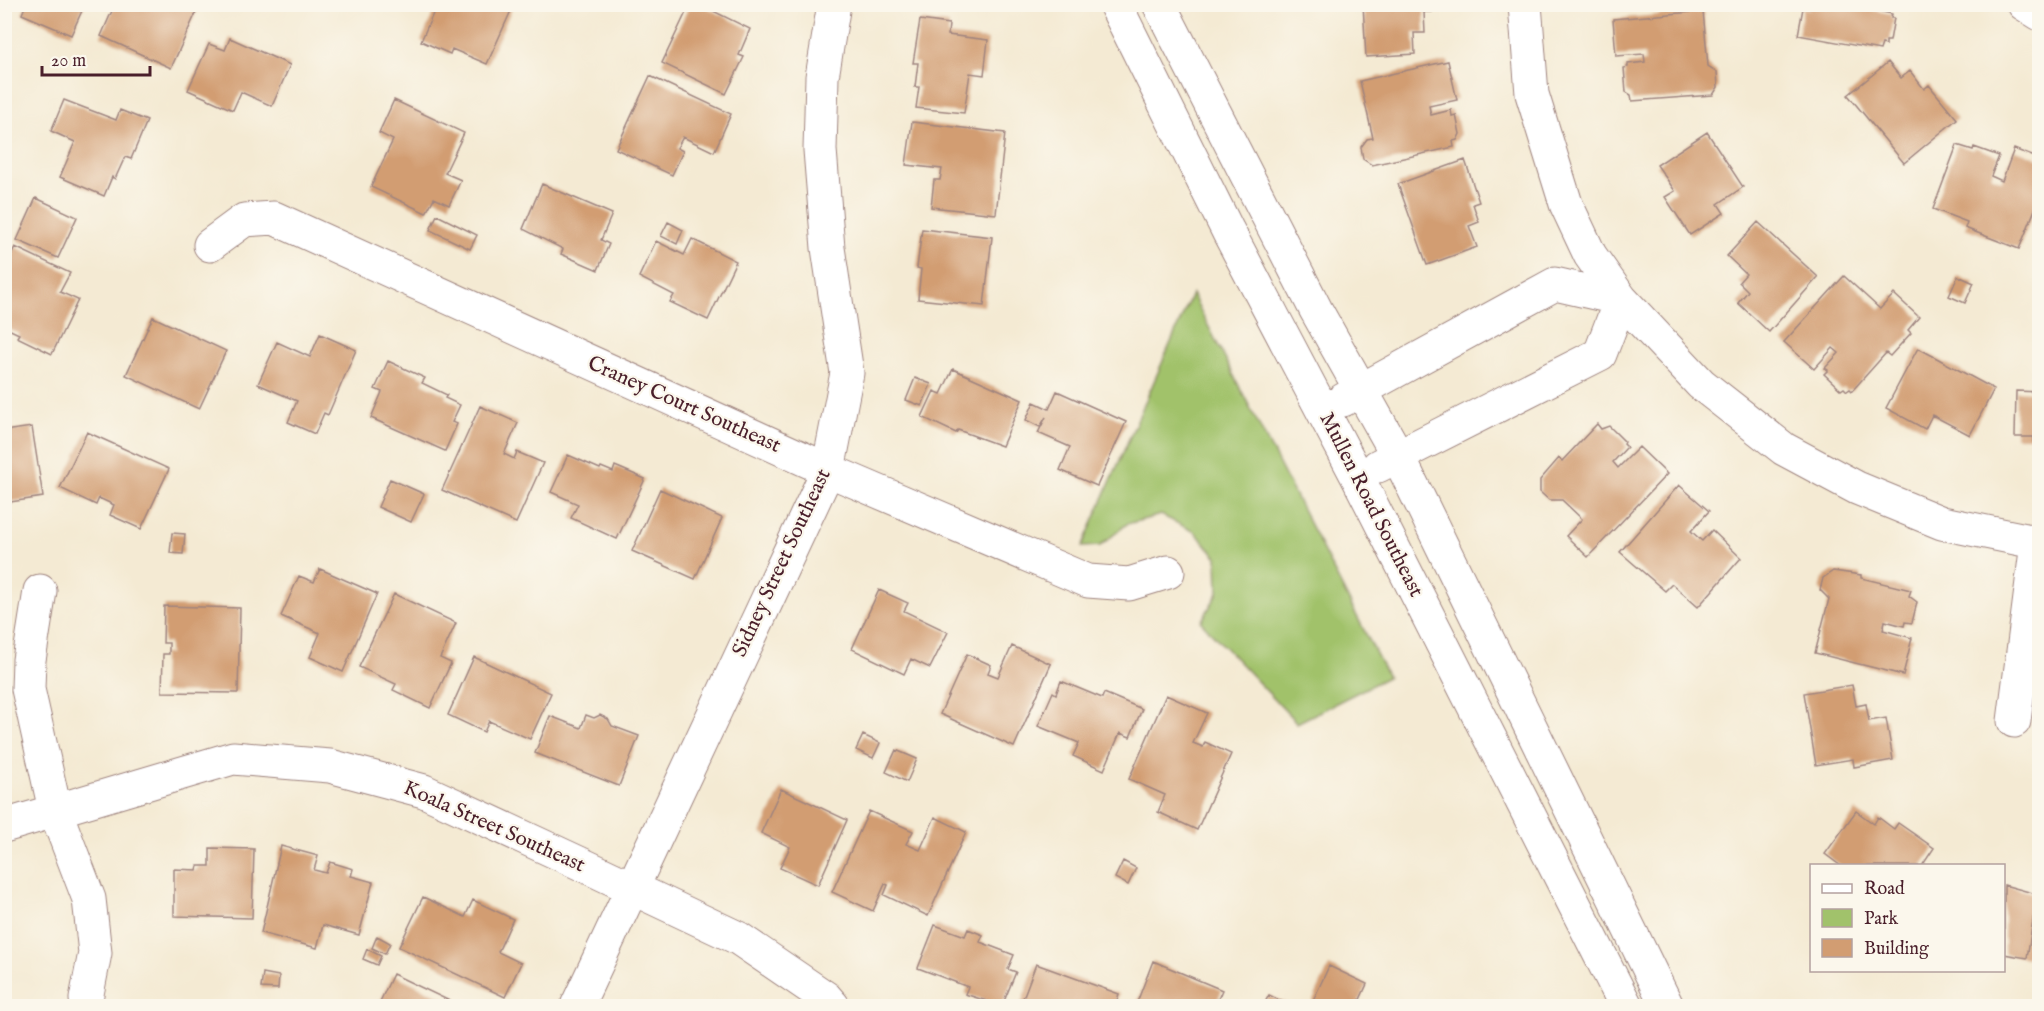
<svg xmlns="http://www.w3.org/2000/svg" width="2044" height="1011" font-family="'IM FELL English',serif">
  <style>
    .green { fill: #a1c26b; stroke: #76704b; stroke-width: 1.5 }
    .building { fill: #d29d72 }
    .lines { fill: none; stroke-linecap: round; stroke-linejoin: round }
    .minor-casing { stroke: #9f847f; stroke-width: 35 }
    .minor { stroke: #fff; stroke-width: 33 }
    .labels { text-anchor: middle; dominant-baseline: central; stroke-width: 4.5; stroke-linejoin: round; paint-order: stroke }
    .street-label { font-size: 21px; fill: #4a1f2b; stroke: #fbf7ec }
  </style>
  <rect width="100%" height="100%" fill="#fbf7ec"/>
  <filter id="ink" filterUnits="userSpaceOnUse"><feTurbulence type="fractalNoise" baseFrequency=".0167" numOctaves="2"/><feDisplacementMap in="SourceGraphic" scale="12" xChannelSelector="R" yChannelSelector="G"/><feConvolveMatrix kernelMatrix="1 2 1 2 8 2 1 2 1" color-interpolation-filters="sRGB"/></filter>
  <filter id="wash" filterUnits="userSpaceOnUse"><feTurbulence type="fractalNoise" baseFrequency=".008" numOctaves="4" result="noise"/><feDisplacementMap in="SourceGraphic" scale="24" xChannelSelector="R" yChannelSelector="G"/><feGaussianBlur stdDeviation="1.35" result="paint"/><feColorMatrix in="noise" values="0 0 0 0 0 0 0 0 0 0 0 0 0 0 0 0 0 1.4 0 .05"/><feComposite in="paint" operator="in"/></filter>
  <g filter="url(#wash)">
    <rect width="100%" height="100%" fill="#f4ead3"/>
    <path class="green" d="M 1192,294 L 1388,677 L 1297,723 L 1201,622 L 1218,593 L 1217,557 L 1195,532 L 1161,515 L 1127,524 L 1100,546 L 1082,547 Z"/>
    <g id="blocks">
      <path class="building" d="M 26,4 L 85,4 L 71,35 L 22,14 Z
        M 115,4 L 200,4 L 171,68 L 101,36 Z
        M 449,4 L 514,4 L 487,64 L 452,49 L 450,54 L 421,41 L 436,7 L 445,11 Z
        M 690,4 L 699,4 L 750,29 L 739,55 L 744,57 L 726,94 L 662,63 Z
        M 1363,4 L 1432,4 L 1432,12 L 1424,12 L 1425,33 L 1414,33 L 1415,54 L 1366,57 Z
        M 1811,4 L 1874,4 L 1873,10 L 1892,14 L 1891,18 L 1894,18 L 1890,41 L 1886,41 L 1886,45 L 1882,44 L 1880,50 L 1798,35 L 1803,8 L 1810,9 Z
        M 1703,11 L 1708,66 L 1717,72 L 1718,87 L 1713,95 L 1632,101 L 1631,95 L 1626,92 L 1624,68 L 1628,67 L 1628,64 L 1645,62 L 1644,54 L 1616,56 L 1613,19 Z
        M 920,20 L 949,24 L 948,35 L 988,40 L 984,75 L 970,73 L 964,113 L 916,108 L 919,87 L 915,87 L 918,63 L 913,63 Z
        M 230,38 L 290,65 L 272,106 L 241,92 L 233,110 L 188,90 L 209,44 L 225,50 Z
        M 1448,61 L 1457,100 L 1429,106 L 1431,115 L 1451,110 L 1452,116 L 1456,115 L 1460,134 L 1457,140 L 1453,141 L 1454,147 L 1372,165 L 1363,159 L 1361,147 L 1367,139 L 1373,138 L 1360,81 Z
        M 1888,62 L 1901,78 L 1910,71 L 1924,89 L 1929,85 L 1957,119 L 1904,163 L 1848,95 Z
        M 650,76 L 731,114 L 714,152 L 683,137 L 677,148 L 683,151 L 672,175 L 616,149 Z
        M 64,100 L 116,120 L 120,110 L 147,121 L 131,159 L 125,157 L 115,179 L 112,177 L 104,196 L 60,177 L 75,142 L 51,131 Z
        M 394,100 L 464,133 L 445,173 L 461,180 L 449,205 L 434,198 L 426,213 L 371,187 L 393,140 L 379,133 Z
        M 912,122 L 1005,133 L 996,214 L 931,207 L 934,180 L 940,180 L 942,169 L 906,165 Z
        M 1707,132 L 1743,187 L 1718,204 L 1724,213 L 1690,235 L 1665,197 L 1675,191 L 1657,165 Z
        M 1957,145 L 1973,150 L 1974,147 L 1999,156 L 1991,176 L 2002,181 L 2014,149 L 2040,159 L 2040,197 L 2019,249 L 1965,228 L 1967,222 L 1933,209 Z
        M 1465,160 L 1479,202 L 1473,204 L 1479,222 L 1469,226 L 1477,247 L 1427,265 L 1398,184 Z
        M 542,184 L 612,214 L 601,240 L 609,244 L 598,270 L 561,254 L 563,249 L 523,229 Z
        M 36,198 L 77,217 L 58,258 L 17,240 Z
        M 437,215 L 477,235 L 470,249 L 430,230 Z
        M 668,222 L 683,230 L 677,244 L 661,236 Z
        M 1758,222 L 1818,277 L 1769,332 L 1738,303 L 1748,291 L 1739,282 L 1746,274 L 1727,256 Z
        M 922,229 L 992,237 L 984,306 L 918,299 L 921,269 L 917,268 Z
        M 692,239 L 736,261 L 708,320 L 670,302 L 674,295 L 639,277 L 656,241 L 684,255 Z
        M 15,247 L 70,273 L 60,292 L 78,300 L 52,354 L 17,337 L 19,334 L 4,327 L 4,268 Z
        M 1844,276 L 1880,309 L 1894,294 L 1919,317 L 1908,330 L 1911,333 L 1890,356 L 1886,353 L 1852,391 L 1850,389 L 1847,391 L 1844,388 L 1841,390 L 1824,374 L 1828,370 L 1825,368 L 1839,353 L 1833,348 L 1814,369 L 1784,342 Z
        M 1958,276 L 1974,283 L 1965,303 L 1949,296 Z
        M 153,317 L 226,351 L 199,409 L 126,375 Z
        M 320,334 L 356,350 L 328,415 L 324,413 L 315,434 L 288,422 L 297,401 L 258,384 L 277,342 L 310,357 Z
        M 1918,348 L 1994,389 L 1970,435 L 1932,415 L 1925,429 L 1886,408 Z
        M 388,361 L 425,378 L 422,383 L 447,395 L 445,398 L 460,405 L 452,422 L 457,424 L 445,451 L 371,418 L 382,392 L 375,389 Z
        M 953,369 L 1022,400 L 1002,446 L 958,430 L 956,433 L 922,417 L 934,391 L 941,394 Z
        M 915,378 L 931,384 L 922,406 L 906,400 Z
        M 1057,391 L 1126,422 L 1097,486 L 1060,470 L 1070,447 L 1038,433 L 1046,417 L 1040,427 L 1026,420 L 1034,402 L 1049,409 Z
        M 2016,391 L 2040,392 L 2040,448 L 2034,448 L 2034,437 L 2015,437 Z
        M 480,406 L 518,423 L 504,454 L 514,459 L 517,452 L 543,463 L 516,523 L 442,490 Z
        M 1597,424 L 1601,429 L 1609,426 L 1625,442 L 1624,444 L 1627,447 L 1613,462 L 1618,468 L 1639,447 L 1667,474 L 1588,557 L 1566,536 L 1582,519 L 1562,500 L 1549,500 L 1540,492 L 1540,480 L 1559,458 L 1562,461 Z
        M 32,427 L 43,497 L 4,503 L 4,431 Z
        M 87,432 L 169,469 L 141,529 L 110,515 L 114,505 L 99,498 L 96,505 L 60,488 Z
        M 568,455 L 600,469 L 601,467 L 613,472 L 615,466 L 645,479 L 617,539 L 571,518 L 578,504 L 551,492 Z
        M 390,479 L 424,494 L 411,522 L 378,507 Z
        M 1679,485 L 1709,511 L 1691,531 L 1702,541 L 1712,530 L 1741,558 L 1698,607 L 1672,584 L 1665,591 L 1620,552 Z
        M 660,489 L 722,518 L 695,579 L 632,551 Z
        M 172,533 L 185,534 L 183,554 L 170,553 Z
        M 320,569 L 377,594 L 343,672 L 310,657 L 320,633 L 281,616 L 299,576 L 314,582 Z
        M 1833,571 L 1861,575 L 1861,578 L 1911,590 L 1909,596 L 1917,602 L 1912,623 L 1905,622 L 1904,626 L 1885,621 L 1883,630 L 1912,638 L 1903,675 L 1815,653 L 1829,599 L 1820,590 L 1823,578 Z
        M 879,590 L 908,603 L 904,611 L 948,632 L 930,668 L 911,659 L 904,674 L 852,649 Z
        M 394,594 L 456,623 L 440,658 L 451,663 L 430,708 L 393,690 L 396,684 L 359,667 Z
        M 164,606 L 240,608 L 238,693 L 162,692 L 163,654 L 169,654 L 169,643 L 163,643 Z
        M 1012,646 L 1051,664 L 1014,747 L 940,714 L 967,654 L 991,665 L 988,673 L 998,677 Z
        M 474,657 L 551,693 L 530,739 L 489,721 L 484,732 L 448,715 Z
        M 1061,681 L 1102,698 L 1104,693 L 1142,709 L 1130,737 L 1120,733 L 1104,770 L 1073,756 L 1079,743 L 1038,726 L 1053,692 L 1056,694 Z
        M 1852,685 L 1856,706 L 1866,704 L 1869,721 L 1886,718 L 1893,760 L 1854,767 L 1853,759 L 1816,765 L 1804,693 Z
        M 1166,695 L 1207,713 L 1193,743 L 1203,747 L 1205,742 L 1231,754 L 1197,830 L 1158,812 L 1165,795 L 1129,779 Z
        M 586,715 L 594,718 L 600,715 L 608,719 L 612,726 L 639,736 L 619,786 L 535,753 L 550,716 L 581,728 Z
        M 863,735 L 880,743 L 873,758 L 856,750 Z
        M 896,750 L 917,759 L 907,782 L 886,772 Z
        M 781,789 L 847,820 L 818,885 L 780,868 L 790,847 L 761,833 Z
        M 869,811 L 913,831 L 906,844 L 920,850 L 935,817 L 966,832 L 928,916 L 884,895 L 888,885 L 885,884 L 873,911 L 832,892 Z
        M 1856,811 L 1874,824 L 1878,817 L 1894,829 L 1898,823 L 1934,848 L 1922,866 L 1841,866 L 1825,854 Z
        M 281,846 L 318,856 L 314,870 L 326,873 L 330,862 L 353,869 L 351,876 L 373,882 L 359,935 L 323,925 L 317,948 L 261,933 Z
        M 210,848 L 254,849 L 252,918 L 174,916 L 174,869 L 197,870 L 198,866 L 210,866 Z
        M 1123,861 L 1136,868 L 1128,885 L 1115,878 Z
        M 2004,885 L 2040,895 L 2038,915 L 2034,914 L 2027,958 L 2004,954 Z
        M 423,897 L 465,917 L 473,900 L 513,919 L 498,952 L 521,963 L 505,997 L 399,947 Z
        M 935,925 L 965,936 L 968,929 L 983,935 L 980,942 L 1014,955 L 1008,969 L 1016,972 L 1002,1006 L 965,994 L 968,987 L 918,968 Z
        M 377,936 L 390,943 L 385,954 L 372,948 Z
        M 367,949 L 381,956 L 377,965 L 363,959 Z
        M 1153,961 L 1222,990 L 1215,1006 L 1136,1005 Z
        M 1036,964 L 1119,994 L 1115,1006 L 1020,1006 Z
        M 1329,966 L 1367,984 L 1357,1006 L 1311,1005 Z
        M 263,973 L 279,976 L 278,989 L 261,988 Z
        M 393,974 L 452,1002 L 450,1006 L 378,1006 Z
        M 1269,995 L 1291,1006 L 1263,1006 Z"/>
    </g>
  </g>
  <g filter="url(#ink)">
    <use href="#blocks" fill-opacity="0" stroke="#9f847f" stroke-width="1.5"/>
    <g class="lines">
      <g class="minor-casing">
        <path id="minor" d="M 1115,4 L 1228,231 L 1357,476 L 1626,1006
          M 1159,4 L 1316,310 L 1398,456 L 1667,1006
          M 1525,4 L 1532,94 L 1566,204 L 1590,255 L 1621,299 L 1701,384 L 1784,449 L 1857,488 L 1942,523 L 2040,543
          M 2024,4 L 2040,14
          M 210,245 L 244,220 L 274,218 L 828,470 L 1088,581 L 1129,584 L 1168,572
          M 1343,400 L 1555,284 L 1621,299 L 1600,354 L 1378,466
          M 40,591 L 29,660 L 28,689 L 55,810 L 89,899 L 95,953 L 86,999
          M 2014,721 L 2037,543
          M 4,826 L 233,758 L 330,766 L 424,791 L 577,862 L 738,938 L 826,998 L 833,1006
          M 577,1006 L 828,470 L 847,373 L 828,248 L 820,150 L 822,77 L 834,4"/>
      </g>
      <use href="#minor" class="minor"/>
    </g>
  </g>
  <g class="labels">
    <g class="street-label">
      <text transform="translate(684 405) rotate(24)">Craney Court Southeast</text>
      <text transform="translate(1371 505) rotate(63)">Mullen Road Southeast</text>
      <text transform="translate(782 563) rotate(-65)">Sidney Street Southeast</text>
      <text transform="translate(494 827) rotate(24)">Koala Street Southeast</text>
    </g>
  </g>
  <rect width="2044" height="1011" fill="none" stroke="#fbf7ec" stroke-width="24"/>
  <rect x="1810" y="864" width="195" height="108" fill="#fbf7ec" stroke="#b4a19f" stroke-width="1.5"/>
  <rect x="1822" y="884" width="30" height="9" fill="#ffffff" stroke="#b4a19f" stroke-width="1.5"/>
  <text x="1864" y="894" font-size="18" fill="#4a1f2b">Road</text>
  <rect x="1822" y="909" width="30" height="18" fill="#a1c26b" stroke="#b4a19f" stroke-width="1.5"/>
  <text x="1864" y="924" font-size="18" fill="#4a1f2b">Park</text>
  <rect x="1822" y="939" width="30" height="18" fill="#d29d72" stroke="#b4a19f" stroke-width="1.5"/>
  <text x="1864" y="954" font-size="18" fill="#4a1f2b">Building</text>
  <path d="M42 66v9h108v-9" fill="none" stroke="#4a1f2b" stroke-width="3"/>
  <text x="51" y="66" font-size="18" fill="#4a1f2b" stroke="#fbf7ec" stroke-width="4.5" paint-order="stroke">20 m</text>
</svg>
